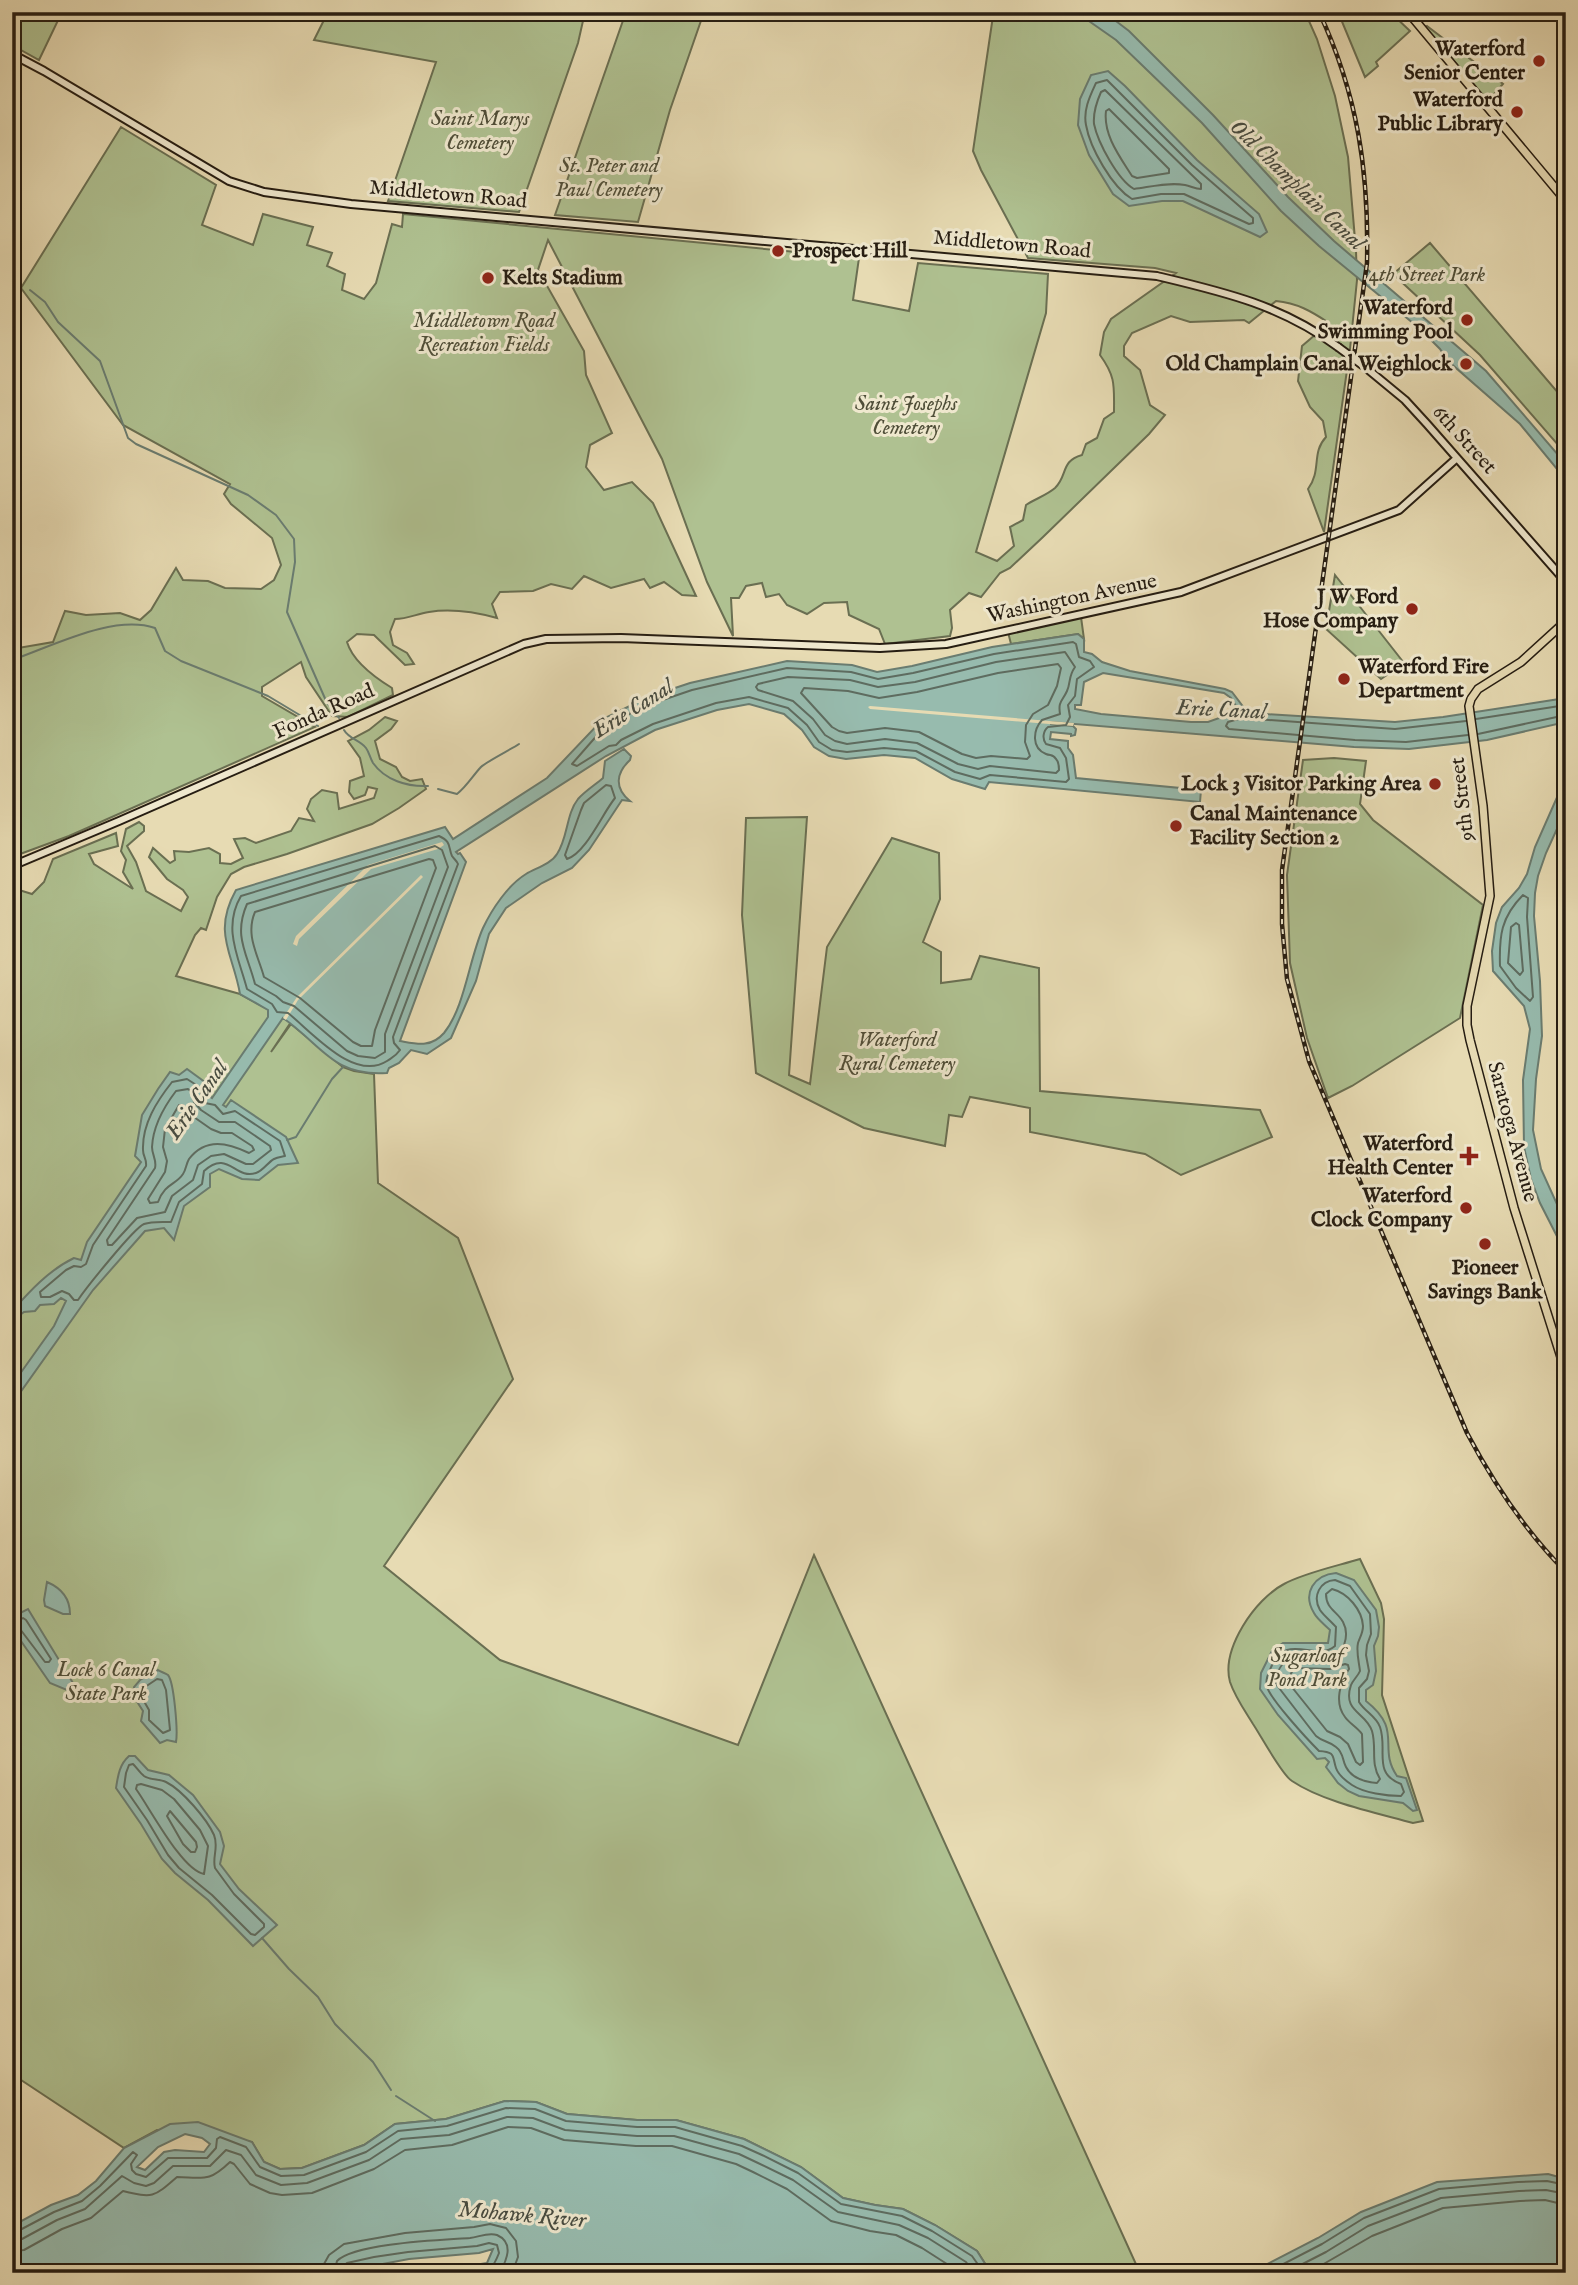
<svg xmlns="http://www.w3.org/2000/svg" width="1578" height="2285" font-family="'IM FELL English',serif">
  <style>
    .green { fill: #afc191; stroke: #6a6f52; stroke-width: 2 }
    .water { fill: #97bbae; stroke: #6a7c70; stroke-width: 2; fill-rule: evenodd }
    .pier { fill: #e7dbb3 }
    .lines { fill: none; stroke-linecap: round; stroke-linejoin: round }
    .shore { stroke: #5e6c60; stroke-width: 2 }
    .stream { stroke: #6a7c70; stroke-width: 2 }
    .secondary-casing { stroke: #261d12; stroke-width: 10 }
    .primary-casing { stroke: #261d12; stroke-width: 10 }
    .secondary { stroke: #efe8ce; stroke-width: 6 }
    .primary { stroke: #e7dbb3; stroke-width: 7 }
    .rail-casing { stroke: #261d12; stroke-width: 4.5 }
    .rail { stroke: #efe8ce; stroke-width: 2; stroke-dasharray: 5; stroke-linecap: butt }
    .secondary-bridge-casing { stroke: #261d12; stroke-width: 10; stroke-linecap: butt }
    .secondary-bridge { stroke: #efe8ce; stroke-width: 6 }
    .poi-dot { fill: #8f2418; stroke: #efe8ce; stroke-width: 2.5 }
    .labels { text-anchor: middle; dominant-baseline: central; stroke-width: 6; stroke-linejoin: round; paint-order: stroke }
    .poi-label { font-size: 21px; font-weight: bold; fill: #261d12; stroke: #efe8ce; text-anchor: end }
    .park-label { font-size: 21px; font-style: italic; fill: #4f4e38; stroke: #efe8ce }
    .street-label { font-size: 21px; fill: #261d12; stroke: #efe8ce }
    .water-label { font-size: 23px; font-style: italic; fill: #484c41; stroke: #efe8ce }
  </style>
  <rect width="100%" height="100%" fill="#e7dbb3"/>
  <filter id="stains"><feTurbulence type="fractalNoise" baseFrequency=".00286" numOctaves="4"/><feColorMatrix values="0 0 0 0 .2 0 0 0 0 .09 0 0 0 0 .02 0 0 0 .5 -.17"/></filter>
  <radialGradient id="worn" r=".72"><stop offset=".6" stop-color="#630" stop-opacity="0"/><stop offset="1" stop-color="#630" stop-opacity=".3"/></radialGradient>
  <path class="green" d="M 12,12 L 62,12 L 39,60 L 12,45 Z
    M 328,12 L 585,12 L 578,43 L 519,212 L 388,201 L 436,62 L 314,40 Z
    M 626,12 L 704,12 L 670,110 L 638,222 L 555,215 Z
    M 985,12 L 1305,12 L 1317,39 L 1335,96 L 1348,157 L 1356,251 L 1357,280 L 1350,349 L 1324,532 L 1308,489 C 1322,470 1311,453 1326,437 L 1323,421 L 1310,407 L 1298,381 L 1302,346 L 1329,323 C 1311,311 1297,303 1276,301 L 1249,323 L 1244,320 L 1190,322 L 1171,316 L 1132,333 L 1124,346 L 1124,356 L 1140,370 L 1150,405 L 1165,415 L 1149,434 L 1043,537 L 1010,568 L 1000,573 L 981,597 L 969,593 L 950,610 L 952,628 L 950,636 L 885,644 L 879,629 L 849,615 L 847,602 L 824,603 L 807,614 L 787,605 L 779,594 L 766,597 L 762,583 L 746,586 L 739,598 L 731,598 L 733,636 L 707,582 L 662,459 L 548,240 L 538,270 L 584,351 L 586,375 L 612,433 L 590,445 L 586,467 L 604,490 L 632,482 L 653,503 L 696,596 L 682,595 L 664,582 L 650,588 L 644,579 L 611,588 L 584,576 L 572,589 L 551,584 L 533,591 L 500,592 L 492,604 L 497,618 C 475,612 453,608 429,612 C 416,614 408,619 395,619 L 390,632 L 393,645 L 407,653 L 414,664 L 405,665 L 374,635 L 357,634 L 347,642 C 353,662 374,677 392,688 L 393,695 L 348,717 L 332,716 L 306,677 L 301,662 L 262,687 L 262,696 L 315,727 L 69,836 L 12,857 L 12,649 L 53,642 L 65,611 L 86,615 L 120,613 L 140,620 L 151,610 L 176,568 L 183,580 L 208,581 L 225,588 L 261,589 L 274,580 L 281,565 L 272,538 L 231,504 L 224,494 L 230,484 L 123,425 L 21,288 L 121,127 L 216,185 L 202,225 L 253,245 L 263,214 L 313,227 L 307,245 L 332,253 L 327,266 L 345,274 L 342,290 L 364,299 L 376,283 L 392,224 L 402,227 L 403,214 L 859,258 L 853,300 L 909,311 L 918,263 L 1048,274 L 1046,313 L 976,552 L 997,561 L 1014,546 L 1010,527 L 1023,520 L 1026,505 C 1035,499 1047,495 1055,488 C 1068,476 1060,461 1082,455 L 1086,444 L 1097,438 L 1104,419 L 1114,412 C 1114,386 1116,377 1100,355 L 1104,332 L 1111,319 L 1176,273 L 1155,268 L 1028,258 L 981,170 L 973,151 L 993,16 Z
    M 1338,12 L 1390,12 L 1410,31 L 1376,62 L 1378,66 L 1365,77 Z
    M 1427,26 L 1503,84 L 1488,101 L 1427,30 L 1425,27 Z
    M 1430,243 L 1566,402 L 1565,453 L 1480,355 L 1393,274 Z
    M 1335,575 L 1404,663 L 1381,679 L 1326,629 Z
    M 1081,617 L 1084,639 L 1078,634 L 1011,644 L 1008,632 Z
    M 385,717 L 397,721 L 391,729 L 375,741 L 380,759 L 396,767 L 402,777 L 410,781 L 422,779 L 426,789 L 399,808 L 372,824 L 287,854 L 244,867 L 231,874 L 217,897 L 206,930 L 201,928 L 195,935 L 176,976 L 240,994 L 291,1022 L 271,1052 L 291,1024 L 343,1067 L 354,1071 L 374,1074 L 378,1183 L 458,1238 L 513,1379 L 384,1566 L 500,1660 L 738,1745 L 814,1555 L 1140,2273 L 991,2273 L 977,2251 L 935,2225 L 903,2209 L 875,2205 L 843,2198 L 801,2167 L 744,2139 L 676,2120 L 637,2120 L 567,2114 L 536,2102 L 505,2101 L 446,2119 L 395,2124 L 364,2145 L 302,2168 L 280,2169 L 264,2162 L 252,2142 L 157,2130 L 124,2148 L 12,2074 L 12,890 L 16,889 L 32,894 L 44,882 L 53,859 L 116,833 L 118,846 L 89,854 L 94,864 L 133,889 L 123,872 L 126,860 L 121,851 L 126,829 L 139,822 L 144,826 L 144,831 L 127,846 L 136,862 L 146,891 L 181,911 L 188,897 L 183,890 L 167,879 L 149,857 L 153,848 L 170,863 L 175,860 L 174,851 L 189,852 L 209,848 L 220,854 L 220,863 L 231,864 L 243,858 L 234,839 L 245,838 L 256,843 L 291,831 L 299,818 L 314,821 L 307,809 L 311,799 L 322,790 L 337,793 L 339,809 L 374,798 L 377,789 L 368,787 L 365,795 L 354,799 L 349,792 L 350,781 L 364,776 L 360,758 L 348,741 L 369,730 Z
    M 1334,758 L 1366,761 L 1360,804 L 1373,820 L 1483,905 L 1460,1018 L 1352,1086 L 1328,1098 L 1307,1038 L 1290,963 L 1287,875 L 1303,760 Z
    M 807,817 L 789,1075 L 810,1084 L 827,947 L 892,838 L 939,853 L 940,899 L 923,942 L 941,952 L 941,983 L 971,979 L 980,956 L 1039,968 L 1040,1091 L 1260,1110 L 1272,1137 L 1181,1175 L 1145,1154 L 1030,1132 L 1030,1108 L 970,1097 L 962,1117 L 949,1115 L 945,1146 L 864,1128 L 756,1073 L 742,915 L 746,818 Z
    M 1360,1559 L 1381,1603 L 1384,1619 L 1382,1695 L 1423,1821 L 1413,1823 C 1377,1813 1323,1802 1292,1781 C 1282,1775 1261,1736 1253,1724 C 1245,1711 1235,1697 1230,1682 C 1221,1649 1255,1599 1284,1584 C 1304,1573 1337,1566 1360,1559 Z"/>
  <path class="water" d="M 1076,12 L 1104,12 L 1129,31 L 1213,115 L 1288,197 L 1334,241 L 1486,371 L 1566,464 L 1566,480 L 1520,424 L 1448,361 L 1440,349 L 1419,328 L 1319,246 L 1281,211 L 1202,123 L 1116,40 Z
    M 1108,71 L 1125,86 L 1197,160 L 1259,214 L 1267,232 L 1260,237 L 1183,201 L 1162,201 L 1129,206 L 1113,194 L 1089,155 L 1078,125 L 1080,99 L 1091,75 Z
    M 1078,634 L 1084,639 L 1084,652 L 1092,654 L 1102,662 L 1130,671 L 1225,689 L 1232,692 L 1248,713 L 1395,722 L 1443,717 L 1566,698 L 1566,722 L 1487,740 L 1409,749 L 1354,747 L 1051,722 L 1051,724 L 1073,726 L 1076,729 L 1075,735 L 1071,736 L 1071,734 L 1051,732 L 1050,739 L 1068,741 L 1068,748 L 1073,755 L 1076,778 L 1201,790 L 1200,802 L 989,782 L 985,789 L 952,779 L 915,758 L 884,755 L 846,759 L 829,756 L 814,747 L 802,730 L 784,714 L 749,704 L 717,710 L 655,730 L 606,756 L 456,852 L 458,854 L 460,853 L 466,862 L 400,1041 C 417,1044 431,1048 444,1033 C 465,1007 469,959 483,928 C 492,909 508,885 526,874 C 536,868 551,864 557,854 C 568,838 566,814 578,799 C 585,791 595,785 603,778 L 605,761 L 624,749 L 631,756 L 630,760 C 616,773 614,788 630,801 L 622,800 L 589,850 L 572,868 L 542,883 L 506,908 L 489,934 L 476,981 L 451,1038 L 427,1054 L 411,1050 L 399,1063 L 389,1068 L 387,1073 C 333,1077 322,1045 283,1018 L 223,1105 L 226,1107 L 231,1100 L 286,1137 L 298,1163 L 278,1165 L 259,1180 L 242,1179 L 219,1169 L 210,1174 L 210,1187 L 184,1206 L 174,1240 L 164,1228 L 145,1231 L 93,1290 L 12,1404 L 12,1385 L 54,1326 L 66,1301 L 61,1298 L 54,1304 L 40,1305 L 35,1311 L 24,1312 L 12,1321 L 12,1311 C 30,1291 49,1270 74,1258 L 81,1260 L 87,1242 L 141,1162 L 135,1156 L 142,1115 L 158,1089 L 170,1072 L 179,1075 L 187,1069 L 213,1088 L 208,1095 L 212,1098 L 268,1017 L 268,1010 L 240,994 C 233,953 212,933 236,890 L 445,827 L 453,839 L 547,778 L 603,719 L 648,697 L 690,683 L 787,661 L 852,665 L 877,672 L 912,666 L 992,647 ZM 1103,673 L 1224,693 L 1231,698 L 1239,711 L 1208,722 L 1191,722 L 1101,714 L 1075,709 L 1075,705 L 1081,705 L 1084,682 Z
    M 1566,777 L 1566,809 L 1546,853 L 1538,876 L 1535,893 L 1534,916 L 1540,981 L 1542,1036 L 1536,1079 L 1533,1130 L 1541,1169 L 1566,1224 L 1566,1254 L 1540,1203 L 1531,1179 L 1524,1147 L 1523,1080 L 1530,1029 L 1524,1006 L 1493,971 L 1492,951 L 1496,923 L 1502,907 L 1519,888 L 1527,874 L 1535,847 Z
    M 1336,1573 L 1354,1580 L 1376,1610 L 1379,1627 L 1378,1636 L 1374,1646 L 1376,1671 L 1373,1685 L 1366,1690 L 1366,1701 C 1404,1731 1377,1747 1397,1776 L 1406,1778 L 1417,1810 L 1413,1811 L 1403,1803 L 1359,1796 L 1348,1791 L 1338,1783 L 1326,1767 L 1329,1762 L 1325,1758 L 1317,1759 L 1278,1715 L 1260,1689 L 1261,1673 L 1272,1651 L 1283,1643 L 1328,1643 L 1330,1630 C 1325,1625 1317,1619 1314,1613 C 1302,1593 1314,1575 1336,1573 Z
    M 47,1582 C 61,1588 70,1598 70,1614 L 63,1614 L 45,1606 L 44,1600 Z
    M 28,1609 L 73,1683 L 74,1693 L 50,1683 L 12,1628 L 12,1617 Z
    M 158,1670 C 161,1672 165,1673 168,1675 C 174,1682 178,1731 176,1742 L 167,1740 L 160,1743 L 141,1721 L 143,1711 L 134,1697 L 134,1687 L 140,1680 Z
    M 129,1756 L 135,1756 L 148,1770 L 169,1775 L 193,1795 L 220,1832 L 224,1846 L 220,1864 L 239,1889 L 277,1925 L 253,1946 L 208,1900 L 175,1873 L 162,1859 L 141,1824 L 116,1788 C 118,1776 119,1765 129,1756 Z
    M 505,2101 L 536,2102 L 567,2114 L 637,2120 L 676,2120 L 744,2139 L 801,2167 L 843,2198 L 875,2205 L 903,2209 L 935,2225 L 977,2251 L 991,2273 L 426,2273 L 487,2263 L 493,2249 L 479,2253 L 409,2259 L 335,2273 L 12,2273 L 12,2226 L 51,2205 L 78,2195 L 96,2181 L 124,2148 L 170,2124 L 198,2122 L 252,2142 L 264,2162 L 280,2169 L 302,2168 L 364,2145 L 395,2124 L 446,2119 ZM 185,2134 L 202,2138 L 210,2144 L 204,2152 L 175,2150 L 164,2152 L 145,2170 L 137,2167 L 158,2147 Z
    M 1548,2174 L 1566,2179 L 1566,2273 L 1250,2273 L 1318,2238 L 1361,2212 L 1437,2182 Z"/>
  <path class="pier" d="M 870,706 L 1074,723 L 1073,726 L 870,709 L 868,707 Z
    M 442,842 L 444,845 L 438,849 L 371,869 L 299,939 L 297,946 L 293,944 L 296,936 L 368,865 Z
    M 421,875 L 423,877 L 298,1000 L 286,1020 L 283,1018 L 297,997 Z"/>
  <g class="lines">
    <path class="shore" d="M 1107,80 L 1192,165 L 1253,218 L 1253,223 L 1249,224 L 1184,194 L 1161,194 L 1132,199 C 1112,187 1090,148 1086,125 C 1083,110 1090,96 1096,83 Z
      M 1105,90 L 1201,184 L 1201,189 C 1195,189 1191,186 1185,185 C 1168,182 1150,187 1134,189 C 1118,180 1098,143 1094,124 C 1093,113 1097,101 1101,92 Z
      M 1109,109 L 1169,169 L 1169,173 L 1137,178 L 1132,176 C 1120,157 1103,135 1106,111 Z
      M 1073,642 L 1076,644 L 1079,657 L 1090,661 L 1094,667 L 1077,679 L 1075,696 L 1068,705 L 1070,717 L 1066,725 L 1048,727 C 1043,731 1042,739 1046,744 L 1060,748 L 1066,758 L 1069,779 L 1066,782 L 990,775 L 980,779 L 955,772 L 916,751 L 884,748 L 847,752 L 832,750 L 819,742 L 807,725 L 788,708 L 749,697 L 716,703 L 653,724 L 621,740 L 616,745 L 609,746 L 577,766 L 572,764 L 607,724 L 651,704 L 692,690 L 787,668 L 851,672 L 878,679 L 913,673 L 994,654 Z
      M 1065,652 L 1075,667 C 1068,677 1071,682 1067,691 C 1062,702 1058,701 1060,714 L 1042,720 C 1033,730 1031,748 1046,754 C 1051,756 1053,754 1056,759 C 1058,761 1059,767 1059,770 L 1056,773 L 990,766 L 978,769 L 958,764 L 917,743 L 885,739 L 847,744 L 835,741 L 825,735 L 813,719 L 793,701 L 758,690 L 756,687 L 758,684 L 788,677 L 850,680 L 878,687 L 915,682 L 996,662 Z
      M 1058,664 L 1061,668 L 1057,686 L 1048,705 L 1033,714 L 1026,725 L 1025,742 L 1030,756 L 1027,759 L 991,756 L 976,758 L 962,754 L 919,732 L 885,728 L 847,733 L 839,731 L 832,727 L 801,693 L 804,688 L 848,691 L 879,698 L 917,692 L 998,673 Z
      M 1476,719 L 1566,705
      M 1466,721 L 1395,729 L 1242,718 L 1228,722 L 1226,726 L 1229,729 L 1355,740 L 1406,742 L 1468,735
      M 1478,734 L 1566,715
      M 606,785 L 611,786 L 615,798 C 602,814 586,853 567,859 L 565,855 L 581,810 L 584,803 Z
      M 439,836 C 452,842 448,847 452,856 C 454,859 457,861 458,864 L 393,1037 L 394,1043 L 400,1050 C 396,1056 393,1057 387,1061 C 354,1082 313,1033 288,1013 L 277,1012 L 272,1004 L 247,989 C 239,958 222,928 241,896 Z
      M 435,846 L 442,850 L 448,867 L 385,1034 L 385,1052 L 375,1058 L 358,1056 L 347,1051 L 294,1006 L 283,1002 L 276,996 L 255,984 C 247,953 233,936 247,904 Z
      M 429,859 L 433,860 L 436,868 L 375,1030 L 372,1046 L 361,1046 L 353,1042 L 300,998 L 264,977 C 258,955 245,935 255,912 Z
      M 1523,895 L 1528,898 L 1527,917 L 1533,997 L 1530,1001 L 1516,988 L 1500,966 C 1499,936 1501,917 1523,895 Z
      M 1516,923 L 1519,925 L 1523,971 L 1520,975 L 1508,963 L 1511,927 Z
      M 187,1079 L 201,1088 L 201,1097 L 205,1103 L 215,1105 L 223,1114 L 235,1111 L 280,1141 L 285,1156 C 281,1157 278,1157 274,1159 C 268,1162 263,1171 256,1173 C 235,1180 228,1149 204,1171 L 202,1184 L 179,1202 L 171,1222 C 164,1222 152,1221 144,1224 C 134,1228 86,1288 78,1300 L 74,1300 L 69,1294 L 62,1291 L 50,1297 L 41,1297 L 40,1292 L 66,1270 L 74,1266 L 81,1267 L 86,1264 L 93,1245 L 146,1166 C 147,1159 143,1157 143,1150 C 142,1124 157,1101 172,1082 Z
      M 188,1089 L 192,1092 L 194,1102 L 201,1110 L 219,1122 L 235,1122 L 270,1146 L 271,1150 L 253,1164 L 246,1164 L 224,1154 L 211,1156 L 198,1165 L 193,1180 L 172,1196 L 165,1212 L 137,1218 L 112,1245 L 108,1245 L 107,1240 L 155,1168 C 157,1160 152,1155 152,1147 C 153,1126 163,1108 176,1091 Z
      M 179,1105 L 183,1105 L 191,1115 L 211,1129 L 221,1133 L 232,1133 L 252,1146 L 254,1150 L 249,1153 C 228,1143 206,1137 189,1159 C 186,1164 186,1170 183,1174 C 176,1185 165,1183 158,1202 L 150,1203 L 148,1199 L 165,1172 L 167,1161 L 163,1147 L 165,1129 Z
      M 1335,1580 L 1350,1586 L 1370,1614 L 1371,1634 L 1367,1645 L 1366,1655 L 1369,1671 L 1367,1679 L 1359,1688 L 1359,1702 C 1365,1712 1376,1716 1380,1727 C 1388,1750 1372,1773 1401,1784 L 1404,1792 L 1401,1796 C 1387,1796 1364,1793 1352,1785 C 1346,1781 1338,1774 1336,1768 C 1332,1756 1336,1752 1319,1751 C 1308,1740 1271,1700 1267,1687 C 1265,1679 1269,1672 1272,1665 C 1276,1659 1279,1653 1287,1650 C 1302,1645 1321,1658 1335,1646 L 1336,1627 C 1331,1621 1324,1616 1320,1610 C 1312,1596 1320,1581 1335,1580 Z
      M 1332,1589 C 1348,1593 1362,1610 1363,1626 C 1363,1633 1360,1637 1358,1643 C 1356,1652 1359,1662 1360,1671 C 1358,1676 1353,1680 1351,1685 C 1342,1712 1366,1712 1372,1731 C 1377,1748 1370,1763 1380,1779 L 1377,1783 C 1366,1782 1352,1779 1346,1767 C 1342,1760 1344,1753 1336,1747 C 1329,1741 1323,1742 1316,1736 L 1276,1684 C 1276,1674 1280,1664 1289,1659 C 1302,1656 1315,1661 1329,1659 C 1344,1656 1350,1635 1343,1622 C 1337,1611 1326,1609 1326,1594 Z
      M 23,1618 L 26,1620 L 51,1659 L 49,1662 L 45,1662 L 17,1625 L 18,1621 Z
      M 1345,1664 L 1348,1665 L 1349,1669 C 1340,1682 1334,1703 1345,1717 C 1350,1724 1357,1727 1362,1734 L 1363,1762 L 1360,1765 L 1356,1762 L 1348,1744 L 1340,1737 L 1327,1731 L 1287,1681 L 1294,1668 L 1330,1669 Z
      M 157,1679 L 162,1680 L 166,1690 L 170,1730 L 163,1733 L 149,1720 L 149,1710 L 141,1696 L 142,1689 Z
      M 133,1764 C 137,1768 140,1773 144,1776 C 150,1780 159,1779 166,1782 C 182,1790 207,1819 214,1835 C 219,1847 212,1857 215,1868 L 234,1894 L 264,1924 L 264,1927 L 255,1935 L 251,1934 L 212,1895 L 179,1868 L 168,1855 L 147,1820 L 124,1787 L 126,1773 L 129,1765 Z
      M 141,1784 L 162,1790 L 174,1799 L 200,1830 L 208,1846 L 204,1874 C 182,1870 151,1810 136,1789 L 137,1785 Z
      M 170,1811 L 196,1842 L 197,1847 L 195,1852 L 191,1852 L 183,1844 L 167,1816 Z
      M 12,2232 L 18,2231 L 54,2212 L 82,2201 L 100,2186 L 133,2152 L 137,2155 L 131,2164 L 132,2170 L 136,2174 L 146,2177 L 168,2158 L 207,2158 L 216,2148 L 217,2139 L 220,2137 L 246,2147 L 260,2167 L 281,2176 L 304,2175 L 366,2152 L 398,2131 L 447,2126 L 506,2108 L 535,2109 L 566,2121 L 637,2127 L 675,2127 L 742,2146 L 762,2155 L 798,2173 L 841,2204 L 902,2216 L 932,2231 L 972,2256 L 984,2273
      M 12,2241 L 22,2239 L 57,2220 L 85,2209 L 122,2176 L 134,2183 L 146,2186 L 154,2183 L 173,2166 L 210,2166 L 226,2150 L 241,2155 L 256,2175 L 281,2185 L 307,2183 L 369,2160 L 401,2139 L 449,2135 L 507,2117 L 533,2118 L 565,2130 L 637,2136 L 674,2136 L 739,2154 L 758,2163 L 793,2180 L 838,2212 L 899,2225 L 928,2238 L 966,2262 L 974,2273
      M 12,2251 L 24,2250 L 62,2229 L 91,2218 L 123,2191 C 153,2198 153,2198 177,2177 C 205,2178 209,2182 230,2162 L 234,2164 L 250,2184 L 270,2193 L 282,2195 L 312,2193 L 374,2169 L 405,2150 L 452,2145 L 508,2127 L 531,2128 L 564,2140 L 636,2146 L 672,2146 L 736,2164 L 753,2172 L 787,2189 L 831,2221 L 870,2231 L 896,2235 L 922,2248 L 961,2273
      M 323,2273 L 324,2264 L 329,2255 L 344,2244 L 405,2233 L 474,2227 L 490,2224 L 506,2228 L 516,2241 L 518,2257 L 512,2273
      M 334,2273 L 337,2261 C 355,2243 443,2240 470,2238 C 479,2237 488,2232 497,2235 C 515,2243 506,2261 500,2273
      M 343,2273 L 343,2267 L 347,2263 L 374,2257 L 408,2252 L 477,2246 L 489,2243 L 497,2245 L 499,2253 C 492,2271 490,2270 472,2273
      M 1266,2273 L 1322,2244 L 1364,2218 L 1439,2189 L 1518,2182 L 1547,2181 L 1566,2185
      M 1285,2273 L 1326,2252 L 1368,2226 L 1441,2198 L 1519,2191 L 1546,2190 L 1566,2194
      M 1308,2273 L 1372,2236 L 1443,2208 L 1520,2201 L 1545,2200 L 1566,2205"/>
    <path class="stream" d="M 30,290 L 45,302 L 58,322 L 100,361 L 128,438 L 136,444 L 248,495 L 276,515 L 294,539 L 295,562 L 287,612 L 327,703 L 339,718
      M 12,660 C 53,646 113,614 155,628 L 165,651 L 181,661 L 268,696 L 318,726
      M 344,730 C 349,739 360,740 366,748 C 369,752 370,758 373,763 C 385,780 407,787 428,786
      M 438,789 L 457,794 C 466,787 472,777 480,768 C 485,762 510,750 519,744
      M 287,1140 L 296,1137 L 332,1079 L 343,1067
      M 262,1938 L 289,1969 L 318,1997 L 335,2024 L 373,2062 L 391,2090
      M 1566,2000 L 1561,2023 L 1566,2051
      M 396,2096 L 435,2121"/>
    <g class="secondary-casing">
      <path id="secondary" d="M 12,54 L 44,71 L 229,181 L 264,192 L 351,204 L 1157,276 C 1224,292 1281,305 1338,347
        M 1365,367 L 1405,400 L 1427,424 L 1566,582
        M 12,866 L 119,821 L 524,644 L 546,639 L 621,638 L 880,648 L 946,644 L 1181,592 L 1399,510 L 1457,458"/>
    </g>
    <g class="primary-casing">
      <path id="primary" d="M 1408,12 L 1566,201
        M 1566,621 L 1521,662 L 1478,689 L 1471,699 L 1469,706 L 1483,806 L 1490,896 L 1467,1006 L 1467,1025 L 1470,1040 L 1514,1208 L 1566,1373"/>
    </g>
    <use href="#secondary" class="secondary"/>
    <use href="#primary" class="primary"/>
    <g class="rail-casing">
      <path id="rail" d="M 1319,12 C 1358,95 1369,172 1367,263 L 1282,870 L 1282,924 L 1287,979 L 1309,1061 L 1467,1433 C 1494,1484 1525,1531 1566,1572"/>
    </g>
    <use href="#rail" class="rail"/>
    <g class="secondary-bridge-casing">
      <path id="secondary-bridge" d="M 1338,347 L 1365,367"/>
    </g>
    <use href="#secondary-bridge" class="secondary-bridge"/>
  </g>
  <g class="poi-dot">
    <circle cx="1539" cy="61" r="7"/>
    <circle cx="1517" cy="112" r="7"/>
    <circle cx="778" cy="251" r="7"/>
    <circle cx="488" cy="278" r="7"/>
    <circle cx="1467" cy="320" r="7"/>
    <circle cx="1466" cy="364" r="7"/>
    <circle cx="1412" cy="609" r="7"/>
    <circle cx="1344" cy="679" r="7"/>
    <circle cx="1435" cy="784" r="7"/>
    <circle cx="1176" cy="826" r="7"/>
    <path d="M1465.5 1145.5h7v7h7v7h-7v7h-7v-7h-7v-7h7z"/>
    <circle cx="1466" cy="1208" r="7"/>
    <circle cx="1485" cy="1244" r="7"/>
  </g>
  <g class="labels">
    <g class="poi-label">
      <text x="1525" y="49">Waterford<tspan x="1525" dy="24">Senior Center</tspan></text>
      <text x="1503" y="100">Waterford<tspan x="1503" dy="24">Public Library</tspan></text>
      <text x="792" y="251" text-anchor="start">Prospect Hill</text>
      <text x="502" y="278" text-anchor="start">Kelts Stadium</text>
      <text x="1453" y="308">Waterford<tspan x="1453" dy="24">Swimming Pool</tspan></text>
      <text x="1452" y="364">Old Champlain Canal Weighlock</text>
      <text x="1398" y="597">J W Ford<tspan x="1398" dy="24">Hose Company</tspan></text>
      <text x="1358" y="667" text-anchor="start">Waterford Fire<tspan x="1358" dy="24">Department</tspan></text>
      <text x="1421" y="784">Lock 3 Visitor Parking Area</text>
      <text x="1190" y="814" text-anchor="start">Canal Maintenance<tspan x="1190" dy="24">Facility Section 2</tspan></text>
      <text x="1453" y="1144">Waterford<tspan x="1453" dy="24">Health Center</tspan></text>
      <text x="1452" y="1196">Waterford<tspan x="1452" dy="24">Clock Company</tspan></text>
      <text x="1485" y="1268" text-anchor="middle">Pioneer<tspan x="1485" dy="24">Savings Bank</tspan></text>
    </g>
    <g class="park-label">
      <text x="480" y="119">Saint Marys<tspan x="480" dy="24">Cemetery</tspan></text>
      <text x="609" y="166">St. Peter and<tspan x="609" dy="24">Paul Cemetery</tspan></text>
      <text x="1427" y="275">4th Street Park</text>
      <text x="484" y="321">Middletown Road<tspan x="484" dy="24">Recreation Fields</tspan></text>
      <text x="906" y="404">Saint Josephs<tspan x="906" dy="24">Cemetery</tspan></text>
      <text x="897" y="1040">Waterford<tspan x="897" dy="24">Rural Cemetery</tspan></text>
      <text x="1307" y="1656">Sugarloaf<tspan x="1307" dy="24">Pond Park</tspan></text>
      <text x="106" y="1670">Lock 6 Canal<tspan x="106" dy="24">State Park</tspan></text>
    </g>
    <g class="street-label">
      <text transform="translate(448 195) rotate(5)">Middletown Road</text>
      <text transform="translate(1012 245) rotate(5)">Middletown Road</text>
      <text transform="translate(1464 440) rotate(48)">6th Street</text>
      <text transform="translate(1072 599) rotate(-12)">Washington Avenue</text>
      <text transform="translate(324 712) rotate(-24)">Fonda Road</text>
      <text transform="translate(1463 799) rotate(-97)">9th Street</text>
      <text transform="translate(1512 1132) rotate(75)">Saratoga Avenue</text>
    </g>
    <g class="water-label">
      <text transform="translate(1297 185) rotate(44)">Old Champlain Canal</text>
      <text transform="translate(633 709) rotate(-32)">Erie Canal</text>
      <text transform="translate(1221 710) rotate(3)">Erie Canal</text>
      <text transform="translate(197 1100) rotate(-55)">Erie Canal</text>
      <text transform="translate(522 2215) rotate(5)">Mohawk River</text>
    </g>
  </g>
  <rect width="1578" height="2285" fill="none" stroke="#e7dbb3" stroke-width="42"/>
  <rect x="14" y="14" width="1550" height="2257" fill="none" stroke="#261d12" stroke-width="3.5"/>
  <rect x="21" y="21" width="1536" height="2243" fill="none" stroke="#261d12" stroke-width="2"/>
  <rect width="100%" height="100%" filter="url(#stains)"/>
  <rect width="100%" height="100%" fill="url(#worn)"/>
</svg>
